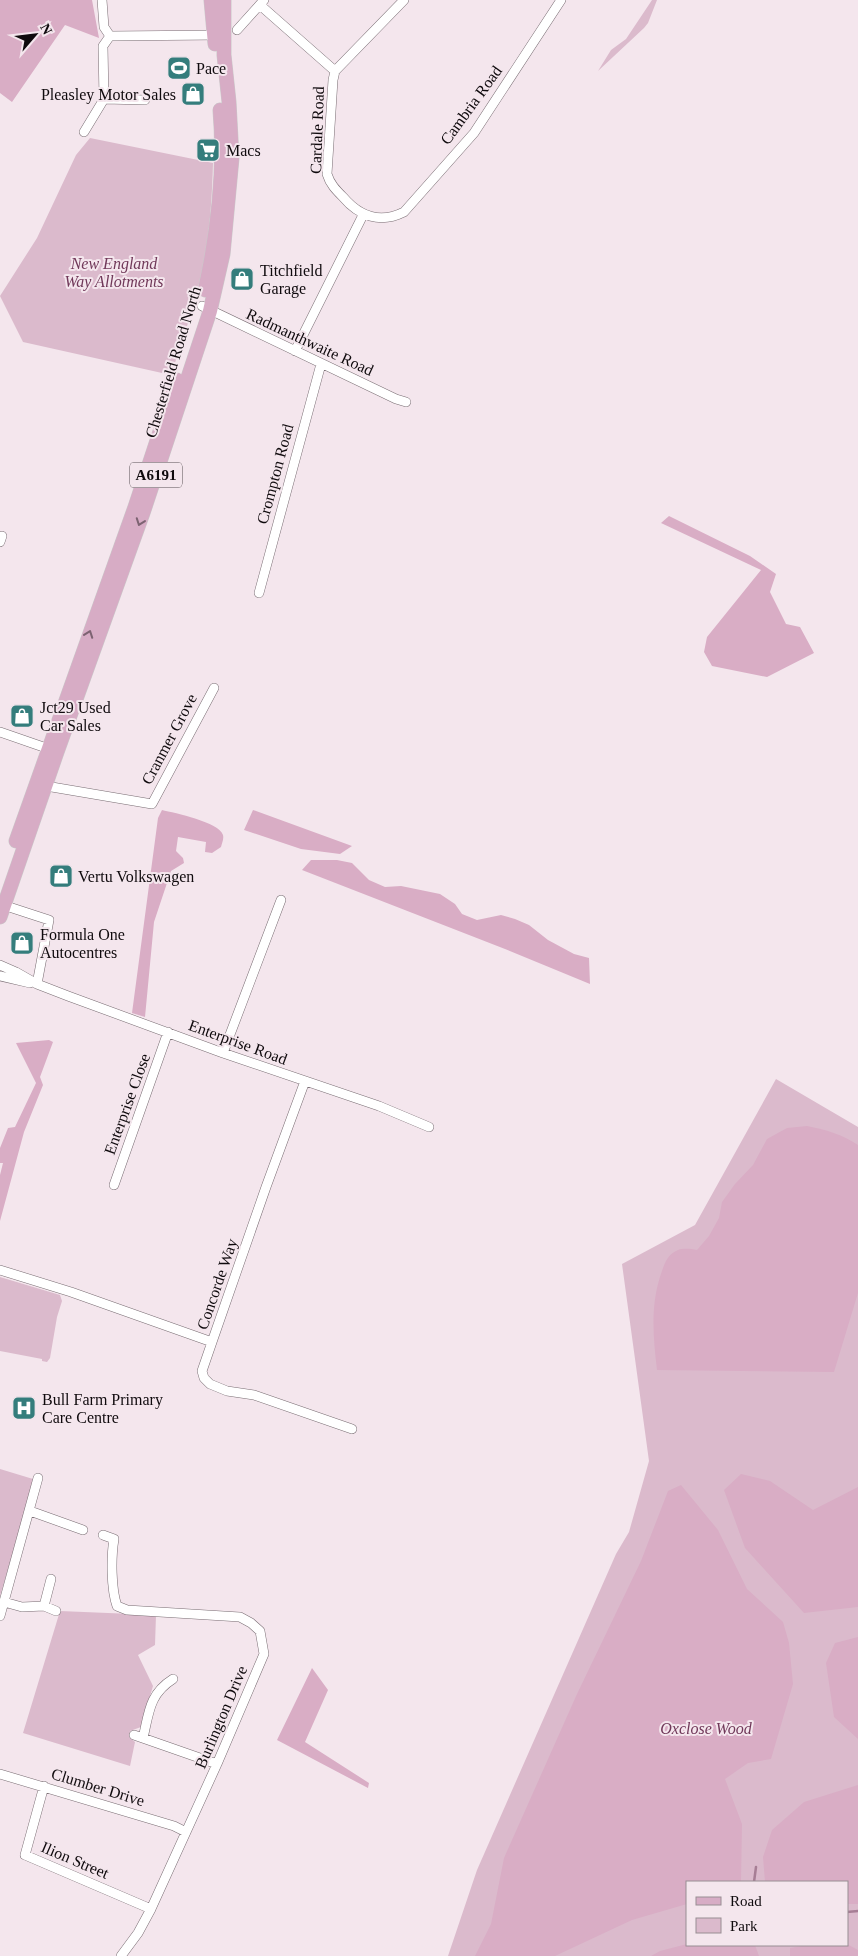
<svg xmlns="http://www.w3.org/2000/svg" width="858" height="1956" font-family="'Times New Roman',serif">
  <style>
    .green { fill: #dbbacc; fill-rule: evenodd }
    .forest { fill: #d9adc5 }
    .lines { fill: none; stroke-linecap: round; stroke-linejoin: round }
    .stream { stroke: #a77e95; stroke-width: 2.5 }
    .minor-casing { stroke: #796d73; stroke-width: 10 }
    .primary-casing { stroke: #cac9ca; stroke-width: 15 }
    .minor { stroke: #fff; stroke-width: 9 }
    .primary { stroke: #d7acc5; stroke-width: 14 }
    .oneway { stroke: #7d6372 }
    .labels { text-anchor: middle; dominant-baseline: central; stroke-width: 4; stroke-linejoin: round; paint-order: stroke }
    .shield { fill: #f4e6ed; stroke: #544c50; stroke-width: 1 }
    .shield-label { font-size: 15px; font-weight: bold; fill: #0f0a0d }
    .poi-label { font-size: 16px; fill: #0f0a0d; stroke: #f4e6ed; text-anchor: start }
    .street-label { font-size: 16px; fill: #0f0a0d; stroke: #f4e6ed }
    .park-label { font-size: 16px; font-style: italic; fill: #703859; stroke: #f4e6ed }
  </style>
  <rect width="100%" height="100%" fill="#f4e6ed"/>
  <path class="green" d="M 652,0 L 657,0 L 648,23 L 644,28 L 598,71 L 611,50 L 626,39 Z
    M 90,138 L 213,163 C 212,198 210,233 203,267 C 195,304 183,339 171,375 L 23,342 L 0,296 L 37,238 L 76,155 Z
    M 776,1079 L 858,1127 L 858,1956 L 448,1956 L 477,1870 L 616,1554 L 629,1532 L 649,1461 L 622,1264 L 695,1225 ZM 687,1882 L 847,1882 L 847,1945 L 687,1945 Z
    M 0,1277 L 60,1295 L 62,1301 L 57,1317 L 50,1358 L 47,1362 L 42,1361 L 42,1359 L 0,1351 Z
    M 0,1469 L 33,1479 L 27,1506 L 0,1596 Z
    M 60,1611 L 156,1615 L 155,1645 L 138,1655 L 153,1686 L 141,1727 L 130,1731 L 129,1737 L 135,1742 L 130,1766 L 23,1733 Z"/>
  <path class="forest" d="M 0,0 L 92,0 L 99,38 L 65,25 L 12,102 L 0,93 Z
    M 669,516 L 750,556 L 776,574 L 770,592 L 786,624 L 800,627 L 814,653 L 767,677 L 712,666 L 704,652 L 707,637 L 761,570 L 661,523 Z
    M 162,810 C 175,813 219,822 223,835 C 224,839 222,843 221,847 L 212,853 L 205,852 L 206,842 L 178,837 L 176,851 L 183,858 L 184,863 L 171,871 L 154,922 L 145,1017 L 132,1013 L 158,818 Z
    M 253,810 L 352,846 L 340,854 L 301,849 L 244,830 Z
    M 311,860 L 337,860 L 352,863 L 369,880 L 385,887 L 401,886 L 440,894 L 455,904 L 462,914 L 477,920 L 501,915 L 515,919 L 529,925 L 548,940 L 574,954 L 589,958 L 590,984 L 505,949 L 302,870 Z
    M 49,1040 L 53,1042 L 40,1077 L 43,1085 L 24,1132 L 0,1221 L 0,1175 L 3,1163 L 0,1163 L 0,1148 L 8,1128 L 15,1127 L 36,1083 L 16,1043 Z
    M 807,1126 C 826,1130 842,1134 858,1145 L 858,1293 L 834,1372 L 657,1370 C 653,1335 650,1304 662,1271 C 665,1262 668,1254 678,1250 C 684,1248 691,1249 697,1250 L 709,1236 L 719,1218 L 722,1202 L 735,1184 L 753,1165 L 767,1139 L 787,1128 Z
    M 741,1474 L 770,1481 L 813,1510 L 858,1487 L 858,1607 L 804,1613 L 745,1548 L 724,1490 Z
    M 681,1485 L 718,1530 L 747,1589 L 783,1622 L 789,1643 L 793,1684 L 771,1759 L 748,1763 L 725,1779 L 742,1824 L 741,1882 L 687,1882 L 687,1904 L 632,1920 L 555,1956 L 475,1956 L 491,1924 L 504,1858 L 577,1694 L 641,1561 L 668,1491 Z
    M 858,1637 L 858,1739 L 834,1717 L 826,1663 L 835,1643 Z
    M 312,1668 L 328,1690 L 305,1742 L 369,1783 L 368,1788 L 277,1740 Z
    M 858,1785 L 858,1904 L 847,1904 L 847,1882 L 765,1882 L 763,1857 L 772,1830 L 804,1802 Z
    M 687,1944 L 755,1945 L 759,1956 L 651,1956 L 660,1951 Z
    M 847,1944 L 858,1950 L 858,1956 L 790,1956 L 790,1948 L 807,1945 Z"/>
  <g class="lines">
    <path class="stream" d="M 754,1882 L 756,1867
      M 847,1912 L 858,1911"/>
    <g class="minor-casing">
      <path id="minor" d="M 102,0 L 104,27 L 110,36
        M 404,0 L 335,71 L 333,80 L 327,174 C 330,184 336,190 343,197 C 359,216 380,224 404,212 L 474,133 L 561,0
        M 260,5 L 335,71
        M 237,30 L 264,0
        M 104,99 L 145,100
        M 84,132 L 104,99 L 103,46 L 110,36 L 218,35
        M 202,306 L 396,399 L 406,402
        M 295,351 L 363,215
        M 0,542 L 2,536
        M 259,593 L 321,364
        M 0,732 L 52,750
        M 40,785 L 152,804 L 214,688
        M 3,905 L 49,920 L 37,984
        M 0,965 L 16,972 L 37,984 L 68,996 L 223,1053 L 379,1106 L 429,1127
        M 0,976 L 30,983
        M 223,1053 L 281,900
        M 114,1185 L 168,1032
        M 0,1270 L 71,1292 L 212,1342 L 266,1187 L 305,1081
        M 212,1342 L 202,1371 L 204,1378 L 210,1384 L 227,1391 L 254,1395 L 352,1429
        M 30,1511 L 83,1530
        M 103,1535 L 114,1539 C 111,1557 111,1589 117,1606 L 127,1610 L 240,1617 L 251,1623 L 260,1631 L 264,1654 L 217,1764 L 151,1909 L 138,1933 L 121,1956
        M 4,1602 L 22,1607 L 44,1606 L 56,1611
        M 44,1606 L 51,1579
        M 0,1616 L 38,1478
        M 134,1735 L 217,1764
        M 143,1738 C 149,1713 149,1694 173,1679
        M 0,1774 L 174,1826 L 186,1832
        M 44,1786 L 25,1855 L 151,1909"/>
    </g>
    <g class="primary-casing">
      <path id="primary" d="M 211,0 L 215,44
        M 205,290 C 218,231 225,170 220,110
        M 16,841 L 135,507 L 177,380
        M 0,917 L 57,752 L 143,513 L 210,311 L 223,254 L 232,158 L 229,102 L 224,55 L 224,0"/>
    </g>
    <use href="#minor" class="minor"/>
    <use href="#primary" class="primary"/>
  </g>
  <defs><path id="oneway-chevron" d="M-2-3.5L2.5 0L-2 3.5" fill="none" stroke-width="1.6" stroke-linecap="round" stroke-linejoin="round" transform="scale(1.25)"/></defs>
  <g class="oneway">
    <use href="#oneway-chevron" transform="translate(140 522) rotate(110)"/>
    <use href="#oneway-chevron" transform="translate(89 634) rotate(-70)"/>
  </g>
  <defs>
    <g id="stadium-square" transform="scale(1.25)"><rect x="-9" y="-9" width="18" height="18" rx="4" fill="#347d7c" stroke="#f4e6ed"/><path d="M0-5a6.5 5 0 1 0 0 10a6.5 5 0 1 0 0-10ZM-3.5-1.8h7v3.6h-7Z" fill="#fff"/></g>
    <g id="shop-square" transform="scale(1.25)"><rect x="-9" y="-9" width="18" height="18" rx="4" fill="#347d7c" stroke="#f4e6ed"/><path d="M-5-2.5h2.3a2.7 3.5 0 0 1 5.4 0H5L5.5 6h-11ZM-1.5-2.5h3a1.5 2.3 0 0 0-3 0Z" fill="#fff"/></g>
    <g id="supermarket-square" transform="scale(1.25)"><rect x="-9" y="-9" width="18" height="18" rx="4" fill="#347d7c" stroke="#f4e6ed"/><path d="M-6-5.5h2.5l.6 2H6L4.5 2H-2.5L-4.4-4H-6ZM-1.5 3.2a1.3 1.3 0 1 0 .1 0ZM3 3.2a1.3 1.3 0 1 0 .1 0Z" fill="#fff"/></g>
    <g id="hospital-square" transform="scale(1.25)"><rect x="-9" y="-9" width="18" height="18" rx="4" fill="#347d7c" stroke="#f4e6ed"/><path d="M-5-5h3v3.5h4V-5h3V5h-3V1.5h-4V5h-3Z" fill="#fff"/></g>
  </defs>
  <g fill-rule="evenodd">
    <use href="#stadium-square" x="179" y="68"/>
    <use href="#shop-square" x="193" y="94"/>
    <use href="#supermarket-square" x="208" y="150"/>
    <use href="#shop-square" x="242" y="279"/>
    <use href="#shop-square" x="22" y="716"/>
    <use href="#shop-square" x="61" y="876"/>
    <use href="#shop-square" x="22" y="943"/>
    <use href="#hospital-square" x="24" y="1408"/>
  </g>
  <g class="labels">
    <rect class="shield" x="130" y="462.5" width="52" height="25" rx="4"/>
    <g class="shield-label">
      <text x="156" y="475">A6191</text>
    </g>
    <g class="poi-label">
      <text x="196" y="68">Pace</text>
      <text x="176" y="94" text-anchor="end">Pleasley Motor Sales</text>
      <text x="226" y="150">Macs</text>
      <text x="260" y="270">Titchfield<tspan x="260" dy="18">Garage</tspan></text>
      <text x="40" y="707">Jct29 Used<tspan x="40" dy="18">Car Sales</tspan></text>
      <text x="78" y="876">Vertu Volkswagen</text>
      <text x="40" y="934">Formula One<tspan x="40" dy="18">Autocentres</tspan></text>
      <text x="42" y="1399">Bull Farm Primary<tspan x="42" dy="18">Care Centre</tspan></text>
    </g>
    <g class="street-label">
      <text transform="translate(471 105) rotate(-54)">Cambria Road</text>
      <text transform="translate(317 130) rotate(-88)">Cardale Road</text>
      <text transform="translate(310 342) rotate(25)">Radmanthwaite Road</text>
      <text transform="translate(173 362) rotate(-73)">Chesterfield Road North</text>
      <text transform="translate(275 474) rotate(-75)">Crompton Road</text>
      <text transform="translate(169 739) rotate(-62)">Cranmer Grove</text>
      <text transform="translate(238 1042) rotate(20)">Enterprise Road</text>
      <text transform="translate(127 1104) rotate(-70)">Enterprise Close</text>
      <text transform="translate(217 1284) rotate(-71)">Concorde Way</text>
      <text transform="translate(221 1717) rotate(-67)">Burlington Drive</text>
      <text transform="translate(98 1787) rotate(17)">Clumber Drive</text>
      <text transform="translate(75 1860) rotate(23)">Ilion Street</text>
    </g>
    <g class="park-label">
      <text x="114" y="263">New England<tspan x="114" dy="18">Way Allotments</tspan></text>
      <text x="706" y="1728">Oxclose Wood</text>
    </g>
  </g>
  <rect x="686" y="1881" width="162" height="65" fill="#f4e6ed" stroke="#988e93"/>
  <rect x="696" y="1897" width="25" height="8" fill="#d7acc5" stroke="#988e93"/>
  <text x="730" y="1906" font-size="15" fill="#0f0a0d">Road</text>
  <rect x="696" y="1918" width="25" height="15" fill="#dbbacc" stroke="#988e93"/>
  <text x="730" y="1931" font-size="15" fill="#0f0a0d">Park</text>
  <g transform="translate(35 35) rotate(62)" stroke="#f4e6ed" stroke-width="4" paint-order="stroke">
  <path d="M0-4L9 19L0 12L-9 19Z" fill="#0f0a0d"/>
  <text y="-8" font-size="14" font-weight="bold" text-anchor="middle" fill="#0f0a0d">N</text>
  </g>
</svg>
